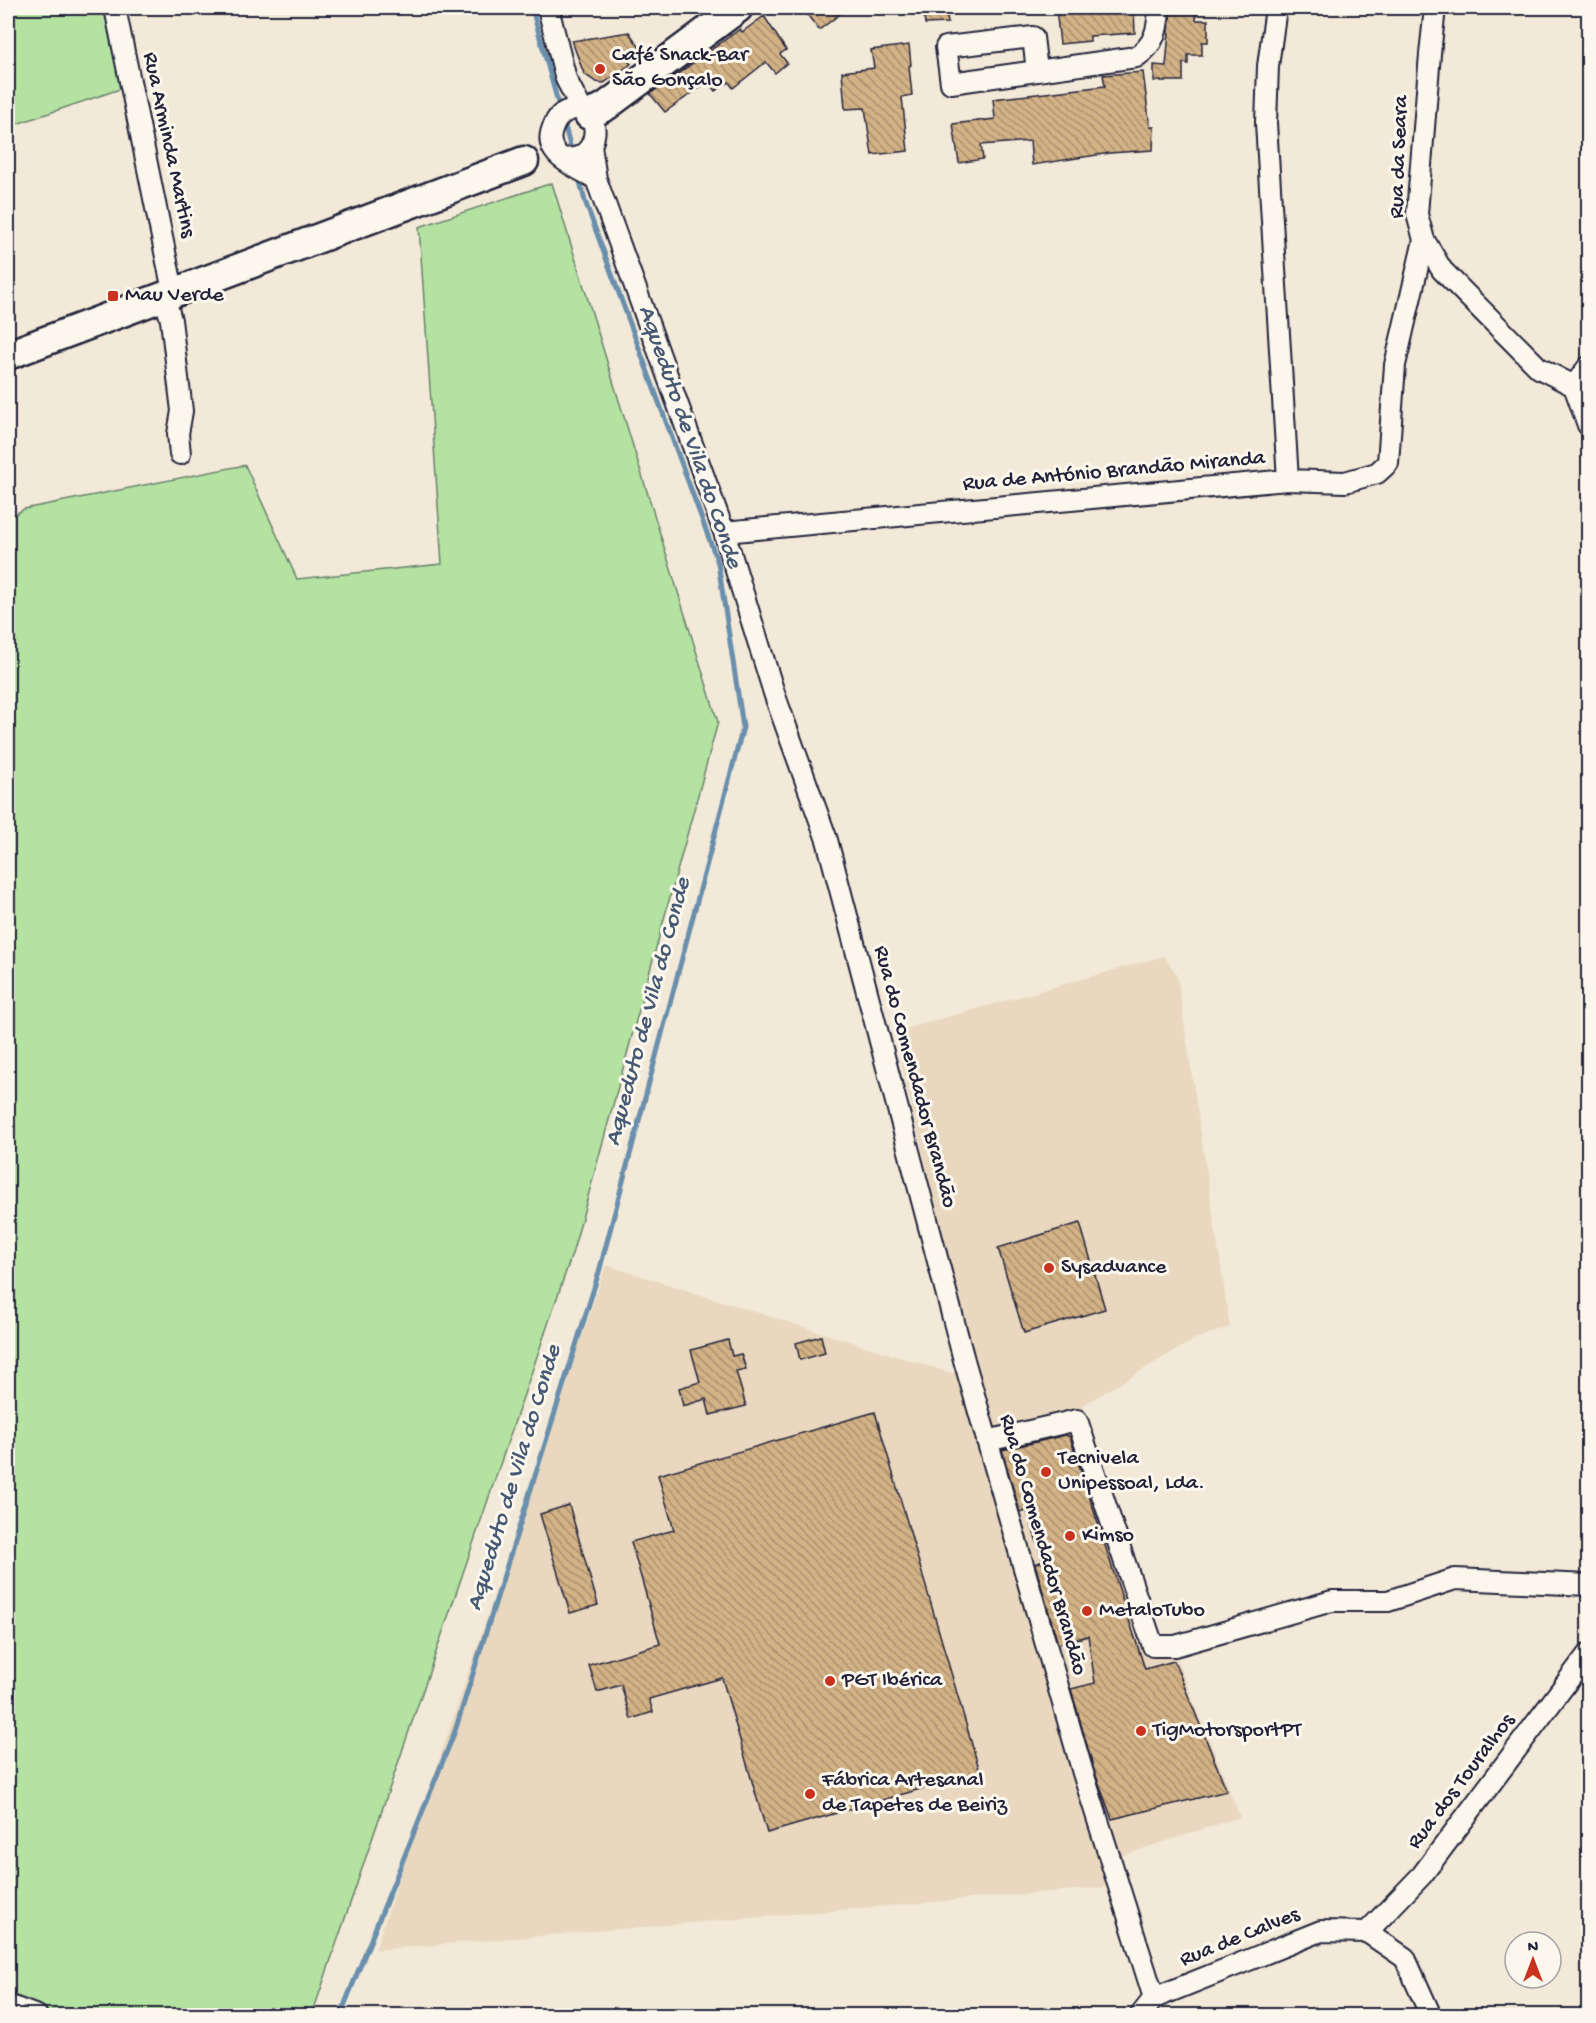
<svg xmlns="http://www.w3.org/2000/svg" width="1596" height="2023" font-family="'Gochi Hand',sans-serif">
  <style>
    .built { fill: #e9d8bf }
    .grass { fill: #b3e2a1; stroke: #6a826e; stroke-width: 1.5 }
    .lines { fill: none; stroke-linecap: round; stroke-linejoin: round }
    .stream { stroke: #698fad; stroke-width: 5 }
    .building { fill: url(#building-back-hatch); stroke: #22223b; stroke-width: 1.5 }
    .street-casing { stroke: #22223b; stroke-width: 24 }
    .secondary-casing { stroke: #22223b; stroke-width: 33 }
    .street { stroke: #fbf7ec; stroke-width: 20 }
    .secondary { stroke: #fbf7ec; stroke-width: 28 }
    .poi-dot { fill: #c8321e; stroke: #fbf7ec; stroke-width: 2 }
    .labels { text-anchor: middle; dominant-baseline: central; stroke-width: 6; stroke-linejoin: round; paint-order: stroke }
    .poi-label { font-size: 22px; fill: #22223b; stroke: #fbf7ec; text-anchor: start }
    .street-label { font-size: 22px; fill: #22223b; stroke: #fbf7ec }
    .water-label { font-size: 24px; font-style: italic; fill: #455874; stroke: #fbf7ec }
  </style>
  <defs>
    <pattern id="building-back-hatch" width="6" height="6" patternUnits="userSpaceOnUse" patternTransform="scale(1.5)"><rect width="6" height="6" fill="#d3b286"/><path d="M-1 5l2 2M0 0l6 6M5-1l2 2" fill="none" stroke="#ab906f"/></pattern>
  </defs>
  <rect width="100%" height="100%" fill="#f3e9d8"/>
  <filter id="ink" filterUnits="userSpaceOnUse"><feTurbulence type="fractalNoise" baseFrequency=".0167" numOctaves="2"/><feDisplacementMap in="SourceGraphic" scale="12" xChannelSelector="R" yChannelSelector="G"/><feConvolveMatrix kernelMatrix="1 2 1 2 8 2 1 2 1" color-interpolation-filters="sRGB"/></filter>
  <g filter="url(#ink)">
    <path class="built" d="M 1164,956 L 1177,975 L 1230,1327 L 1197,1338 L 1083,1405 L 1150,1629 L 1176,1657 L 1240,1817 L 1124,1855 L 1108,1887 L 375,1950 L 606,1265 L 951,1373 L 974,1368 L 894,1032 Z"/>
    <path class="grass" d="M 8,8 L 106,8 L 123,88 L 8,127 Z
      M 552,183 L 718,722 L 573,1251 L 312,2015 L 8,2016 L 8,518 L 24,509 L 245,465 L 297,579 L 442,564 L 419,227 Z"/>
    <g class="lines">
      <path class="stream" d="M 532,8 L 560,110
        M 563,119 L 572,153
        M 340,2016 L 455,1731 L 599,1272 L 743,727 L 718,563 L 585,201 L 578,174"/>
    </g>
    <path class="building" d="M 802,8 L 848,8 L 819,30 Z
      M 923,8 L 946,8 L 948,23 L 925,24 Z
      M 1056,8 L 1134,8 L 1135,33 L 1090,36 L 1090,41 L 1060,44 Z
      M 1171,8 L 1197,8 L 1196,20 L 1208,20 L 1208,42 L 1202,42 L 1202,55 L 1188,55 L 1188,64 L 1183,63 L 1183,81 L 1154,81 L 1154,65 L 1166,66 Z
      M 764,16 L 786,50 L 780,54 L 787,63 L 775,73 L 766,62 L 733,88 L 729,82 L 715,91 L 708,82 L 665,112 L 650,94 L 740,29 L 742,32 Z
      M 629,32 L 642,51 L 628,61 L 631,64 L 604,83 L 596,82 L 584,74 L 572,41 Z
      M 909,45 L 911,65 L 909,66 L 912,95 L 902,97 L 908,151 L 872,155 L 865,108 L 845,109 L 842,72 L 874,68 L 871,50 Z
      M 1143,72 L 1150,127 L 1154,127 L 1153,150 L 1110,153 L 1032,165 L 1030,141 L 981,145 L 983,159 L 959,163 L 953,124 L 995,119 L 993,99 L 1105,86 L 1103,75 Z
      M 1080,1223 L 1105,1309 L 1024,1333 L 998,1248 Z
      M 821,1336 L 825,1353 L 800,1360 L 796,1343 Z
      M 728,1340 L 732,1356 L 741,1354 L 746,1369 L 736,1371 L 746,1406 L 710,1415 L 706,1399 L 683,1406 L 679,1388 L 700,1382 L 691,1350 Z
      M 875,1412 L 980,1772 L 767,1833 L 722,1678 L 649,1699 L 653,1712 L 631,1719 L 621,1685 L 597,1692 L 589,1665 L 660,1644 L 631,1542 L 674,1530 L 658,1475 Z
      M 1066,1435 L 1070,1437 L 1145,1669 L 1174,1661 L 1227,1791 L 1112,1819 L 1094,1770 L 1071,1689 L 1095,1683 L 1088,1636 L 1058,1644 L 1035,1564 L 1043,1561 L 1027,1511 L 1020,1512 L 1002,1450 Z
      M 569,1505 L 598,1605 L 570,1613 L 540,1514 Z"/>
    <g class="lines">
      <g class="street-casing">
        <path id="street" d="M 115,8 L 173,291
          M 548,8 L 566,79 L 582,110
          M 1435,8 L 1430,54 L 1417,214 L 1424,240 L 1442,270 L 1539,368 L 1574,386
          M 1037,71 L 951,83 L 946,47 L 1033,37 L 1037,71 L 1136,57 C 1155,45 1158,29 1159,8
          M 591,146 L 596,179 L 724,532 L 775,696 L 827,840 L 964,1360 L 1083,1773 L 1154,1998
          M 562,158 C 604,165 604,100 570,110 C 562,112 557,118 554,125 C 539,155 575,166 596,179
          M 164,295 L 171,320 L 182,411 L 178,434 L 180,454
          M 1574,386 L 1588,425
          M 1574,386 L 1588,367
          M 1288,480 L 1345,482 L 1377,473 L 1388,463 L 1395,365 L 1424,240
          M 724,532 L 1288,480 L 1266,123 L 1268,66 L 1276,8
          M 987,1441 L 1077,1420 L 1153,1646 L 1175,1646 L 1332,1601 L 1388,1601 L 1455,1579 L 1588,1585
          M 1367,1932 L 1422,1875 L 1588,1654
          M 8,2005 L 37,2016
          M 1140,2016 L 1154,1998 L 1321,1931 L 1367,1932 L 1405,1958 L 1431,2016"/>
      </g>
      <g class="secondary-casing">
        <path id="secondary" d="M 589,115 L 606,106 L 738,8
          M 8,355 L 524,161"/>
      </g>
      <use href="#street" class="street"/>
      <use href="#secondary" class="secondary"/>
    </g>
  </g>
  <g class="poi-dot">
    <circle cx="600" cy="69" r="6"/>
    <rect x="107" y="290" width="12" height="12" rx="3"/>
    <circle cx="1049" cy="1268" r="6"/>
    <circle cx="1046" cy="1472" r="6"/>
    <circle cx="1070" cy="1536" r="6"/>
    <circle cx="1087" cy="1611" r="6"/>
    <circle cx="830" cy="1681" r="6"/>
    <circle cx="1141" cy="1731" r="6"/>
    <circle cx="810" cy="1794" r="6"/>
  </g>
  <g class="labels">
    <g class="poi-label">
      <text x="612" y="56">Café Snack-Bar<tspan x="612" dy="25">São Gonçalo</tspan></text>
      <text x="125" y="296">Mau Verde</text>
      <text x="1061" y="1268">Sysadvance</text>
      <text x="1058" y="1459">Tecnivela<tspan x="1058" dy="25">Unipessoal, Lda.</tspan></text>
      <text x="1082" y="1536">Kimso</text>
      <text x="1099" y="1611">MetaloTubo</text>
      <text x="842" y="1681">PGT Ibérica</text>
      <text x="1153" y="1731">TigMotorsportPT</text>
      <text x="822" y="1781">Fábrica Artesanal<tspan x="822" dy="25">de Tapetes de Beiriz</tspan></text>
    </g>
    <g class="street-label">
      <text transform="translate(168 145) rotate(78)">Rua Arminda Martins</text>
      <text transform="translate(1400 157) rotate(-88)">Rua da Seara</text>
      <text transform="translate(1114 472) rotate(-5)">Rua de António Brandão Miranda</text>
      <text transform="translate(914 1077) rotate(75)">Rua do Comendador Brandão</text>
      <text transform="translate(1042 1545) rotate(74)">Rua do Comendador Brandão</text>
      <text transform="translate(1462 1782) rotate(-53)">Rua dos Touralhos</text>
      <text transform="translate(1240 1938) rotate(-22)">Rua de Calves</text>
    </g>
    <g class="water-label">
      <text transform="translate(689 437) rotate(71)">Aqueduto de Vila do Conde</text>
      <text transform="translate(649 1012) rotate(-75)">Aqueduto de Vila do Conde</text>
      <text transform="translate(515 1478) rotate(-73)">Aqueduto de Vila do Conde</text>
    </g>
  </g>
  <rect width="1596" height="2023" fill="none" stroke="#fbf7ec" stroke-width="30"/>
  <rect x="15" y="15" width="1566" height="1993" fill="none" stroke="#22223b" stroke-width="2" filter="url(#ink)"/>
  <g transform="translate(1533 1960)"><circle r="28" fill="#fbf7ec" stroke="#a4a2a5" stroke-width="1.5"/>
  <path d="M0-4.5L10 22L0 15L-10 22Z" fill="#c8321e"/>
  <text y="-9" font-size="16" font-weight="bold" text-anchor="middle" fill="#22223b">N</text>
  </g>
</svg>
